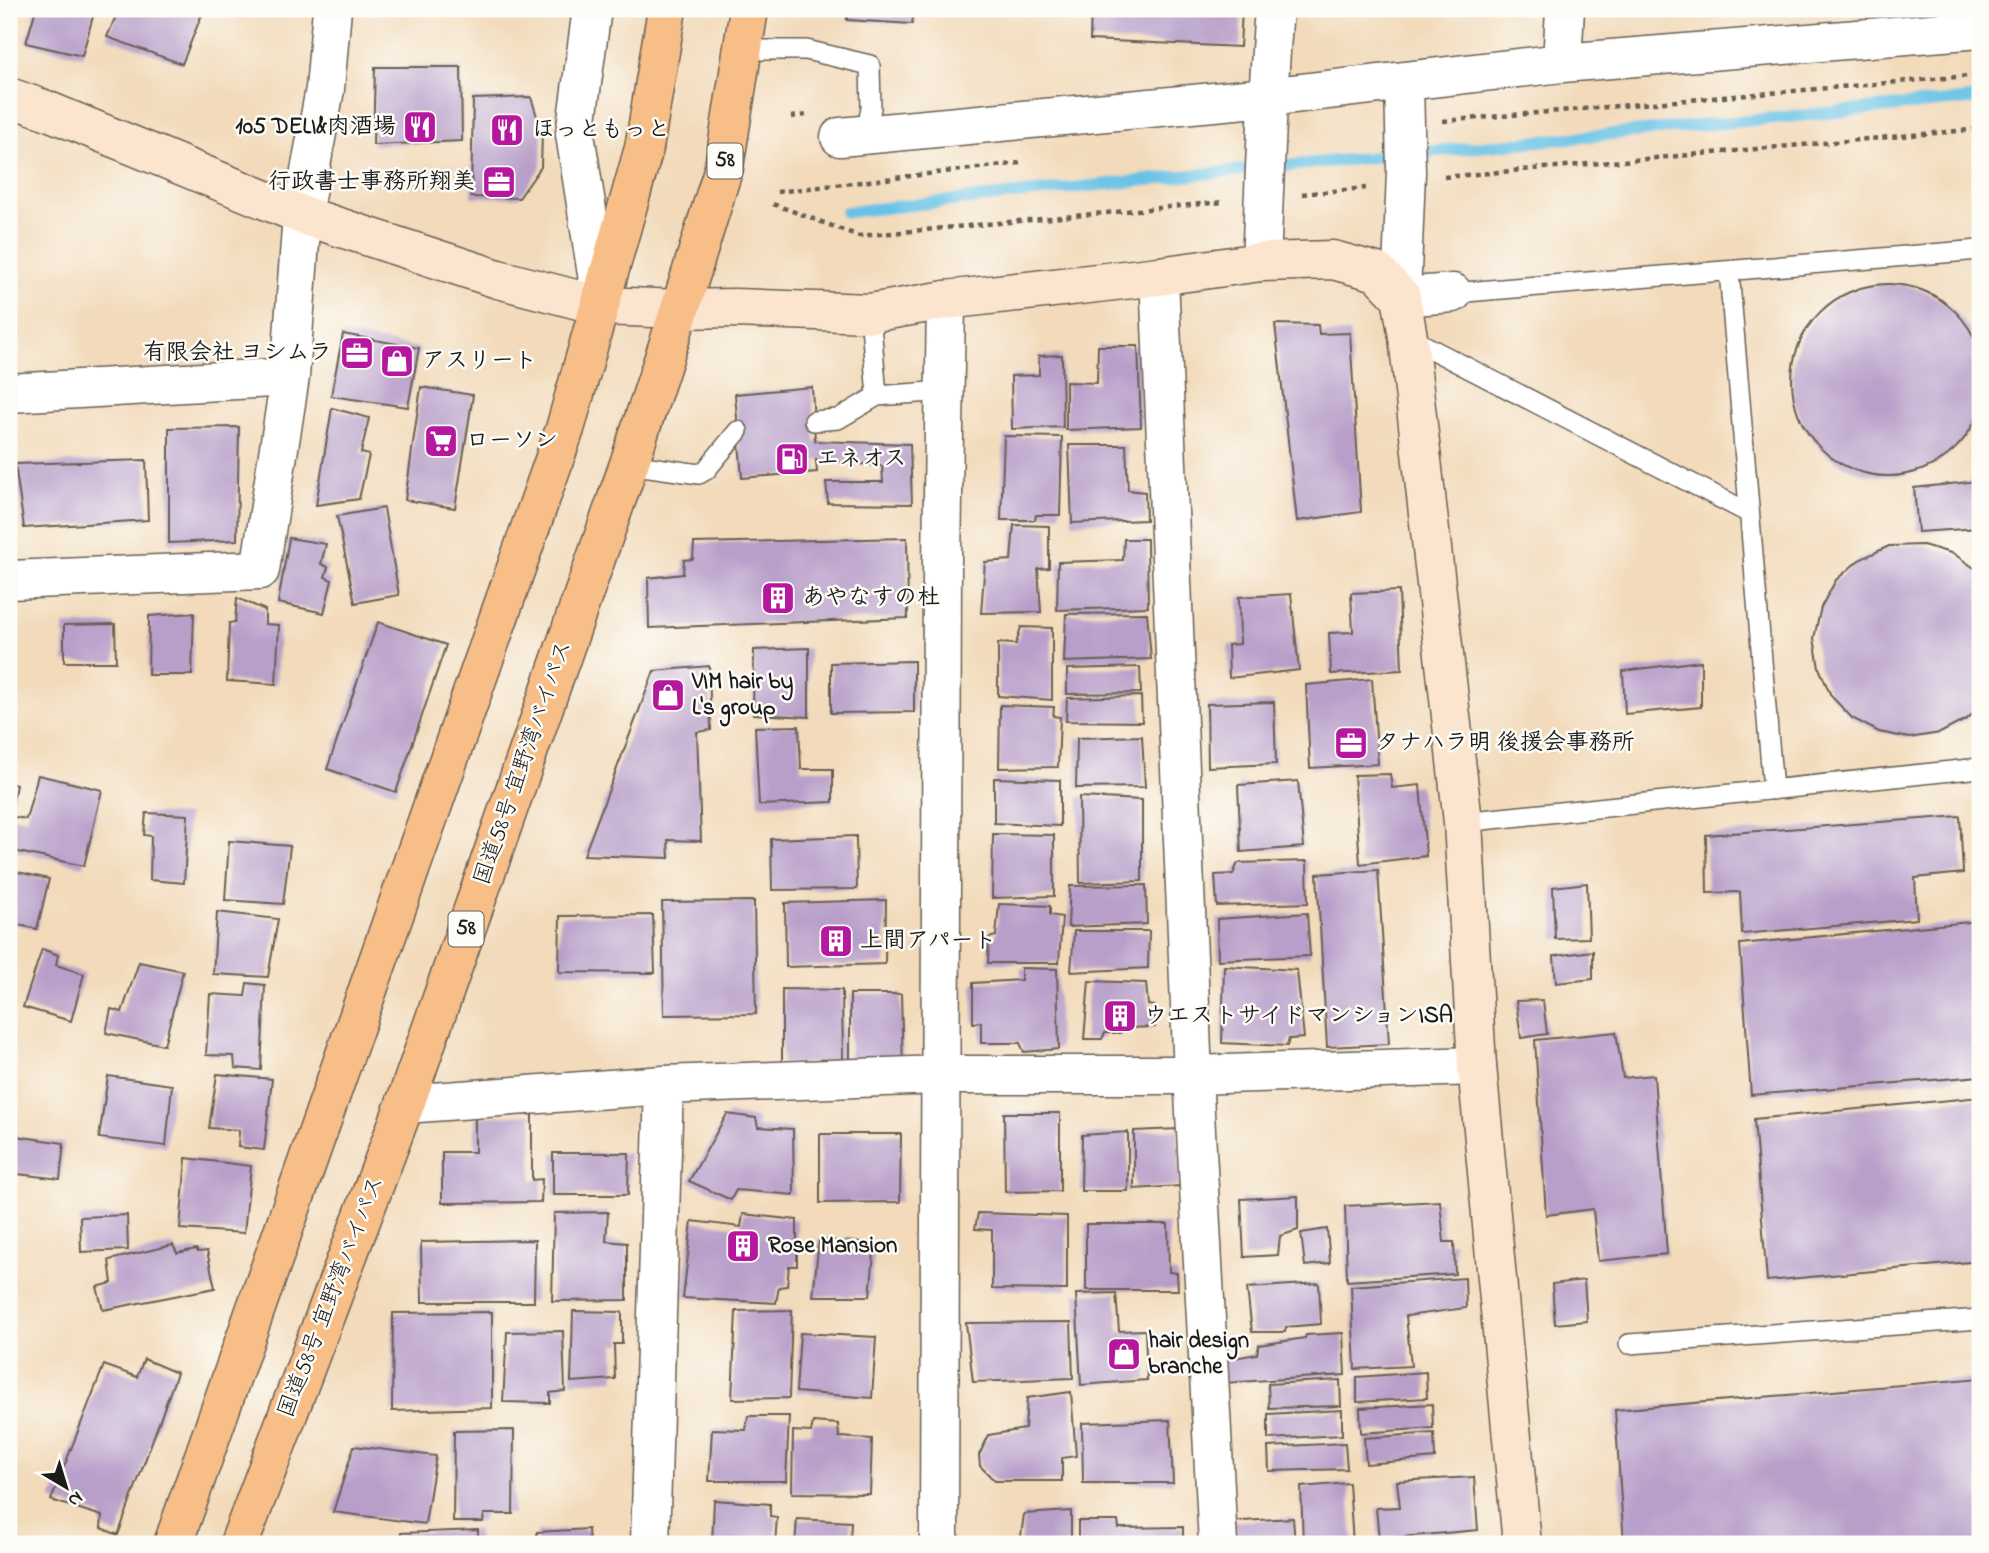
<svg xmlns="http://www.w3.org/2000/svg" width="1989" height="1553" font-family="'Indie Flower','Klee One',sans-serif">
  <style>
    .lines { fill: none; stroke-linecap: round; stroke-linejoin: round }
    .stream { stroke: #68c2e6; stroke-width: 12 }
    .building { fill: #b89fc9 }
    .lane-casing { stroke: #675e53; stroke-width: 22 }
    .street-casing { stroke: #675e53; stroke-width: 41 }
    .secondary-casing { stroke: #675e53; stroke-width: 41 }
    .highway-casing { stroke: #675e53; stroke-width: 41 }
    .path { stroke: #675e53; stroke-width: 4.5; stroke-dasharray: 5 5; stroke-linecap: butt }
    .lane { stroke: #fff; stroke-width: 19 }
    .street { stroke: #fff; stroke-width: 38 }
    .secondary { stroke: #fce5cf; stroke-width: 38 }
    .highway { stroke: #f7be88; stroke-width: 38 }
    .labels { text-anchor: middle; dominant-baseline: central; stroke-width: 5; stroke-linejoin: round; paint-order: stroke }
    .shield { fill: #fdfcf7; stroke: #605f5e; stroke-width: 2 }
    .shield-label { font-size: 21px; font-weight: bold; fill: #1c1c1c }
    .poi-label { font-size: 23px; font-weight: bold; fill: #1c1c1c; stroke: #fdfcf7; text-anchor: start }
    .street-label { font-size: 23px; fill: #1c1c1c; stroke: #fdfcf7 }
  </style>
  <rect width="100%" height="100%" fill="#fdfcf7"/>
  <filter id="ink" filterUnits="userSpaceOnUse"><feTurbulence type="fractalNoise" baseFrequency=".0143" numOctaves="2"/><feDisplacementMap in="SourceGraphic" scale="14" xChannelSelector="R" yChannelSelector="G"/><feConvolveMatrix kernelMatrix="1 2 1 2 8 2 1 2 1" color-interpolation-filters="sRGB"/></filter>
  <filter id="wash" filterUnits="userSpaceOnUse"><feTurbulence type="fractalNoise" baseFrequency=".00686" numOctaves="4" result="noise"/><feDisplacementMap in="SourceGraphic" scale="28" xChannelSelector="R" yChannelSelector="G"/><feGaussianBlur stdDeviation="1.57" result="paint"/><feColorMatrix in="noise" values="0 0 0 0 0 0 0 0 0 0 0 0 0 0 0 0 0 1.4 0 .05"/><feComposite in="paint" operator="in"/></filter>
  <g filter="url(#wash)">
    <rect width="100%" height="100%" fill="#f2daba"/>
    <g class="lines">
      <path class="stream" d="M 846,212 L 1203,174 L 1980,98"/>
    </g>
    <g id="blocks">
      <path class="building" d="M 36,9 L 95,9 L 82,56 L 26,43 Z
        M 119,9 L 204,9 L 182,64 L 107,37 Z
        M 848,9 L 914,9 L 912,24 L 847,20 Z
        M 1091,9 L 1242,9 L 1240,47 L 1090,40 Z
        M 375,67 L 461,67 L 462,141 L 373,145 Z
        M 531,97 L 542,133 L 541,167 L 519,198 L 471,197 L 473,99 Z
        M1792 380a96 96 0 1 1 192 0a96 96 0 1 1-192 0Z
        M 1275,324 L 1318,325 L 1319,334 L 1350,333 L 1361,512 L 1297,521 Z
        M 343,334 L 419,348 L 408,407 L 331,396 Z
        M 1098,346 L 1138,346 L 1141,427 L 1066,430 L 1066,382 L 1097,383 Z
        M 1062,355 L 1063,427 L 1012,429 L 1011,376 L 1039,375 L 1039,356 Z
        M 421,387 L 473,395 L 455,508 L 405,500 Z
        M 812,387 L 815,441 L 910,444 L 912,504 L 828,503 L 826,482 L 883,482 L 882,466 L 816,460 L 817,472 L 742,478 L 735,394 Z
        M 332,408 L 369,418 L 361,453 L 369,455 L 359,499 L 316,505 Z
        M 239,427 L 237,540 L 169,543 L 169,428 Z
        M 1004,436 L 1062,437 L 1060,515 L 1036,515 L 1035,520 L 1001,520 Z
        M 1069,445 L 1126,445 L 1128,490 L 1145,492 L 1146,520 L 1072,523 Z
        M 146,460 L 148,520 L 24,528 L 15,464 Z
        M 1977,481 L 1980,528 L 1918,532 L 1914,488 Z
        M 384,508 L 399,595 L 355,603 L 337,516 Z
        M 1014,525 L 1049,526 L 1049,568 L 1038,569 L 1041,612 L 981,613 L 985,562 L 1011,560 Z
        M 289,538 L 326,544 L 321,564 L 328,567 L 325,577 L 332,580 L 324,613 L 278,603 Z
        M 907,538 L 908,618 L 649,628 L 648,578 L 683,574 L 684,560 L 693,559 L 694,543 Z
        M 1124,539 L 1147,539 L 1148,607 L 1057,610 L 1058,562 L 1123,560 Z
        M 1923,545 L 1954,554 L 1980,572 L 1980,707 L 1967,719 L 1940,733 L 1909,738 L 1879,732 L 1852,718 L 1831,696 L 1819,668 L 1814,638 L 1821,607 L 1836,580 L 1859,560 L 1889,546 Z
        M 1399,591 L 1402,670 L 1331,674 L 1329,633 L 1353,632 L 1351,593 Z
        M 1291,594 L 1299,670 L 1229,678 L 1228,645 L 1240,644 L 1239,597 Z
        M 237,598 L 265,610 L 265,624 L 279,625 L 276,684 L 227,681 L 229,623 L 235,622 Z
        M 194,613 L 192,675 L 148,675 L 149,616 Z
        M 1147,613 L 1151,659 L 1064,662 L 1066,614 Z
        M 378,622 L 446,645 L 396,792 L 327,769 Z
        M 115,624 L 116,662 L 64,662 L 64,625 Z
        M 1021,627 L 1052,628 L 1052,700 L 998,696 L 998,643 L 1016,644 Z
        M 809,648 L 809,717 L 753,714 L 754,650 Z
        M 914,661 L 914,712 L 831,713 L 831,663 Z
        M 1701,661 L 1701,707 L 1625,714 L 1623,671 Z
        M 709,666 L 711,730 L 697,732 L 701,841 L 668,840 L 669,858 L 584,855 L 654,671 Z
        M 1140,667 L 1141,693 L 1067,694 L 1067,669 Z
        M 1372,679 L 1378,764 L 1310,768 L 1306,685 Z
        M 1141,696 L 1142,722 L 1066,721 L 1067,698 Z
        M 1274,702 L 1276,764 L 1208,767 L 1207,704 Z
        M 1000,705 L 1054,707 L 1053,716 L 1060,717 L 1058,767 L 999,768 Z
        M 799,726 L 801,769 L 833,769 L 833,802 L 759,805 L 755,727 Z
        M 1142,736 L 1145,787 L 1076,788 L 1077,738 Z
        M 1390,774 L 1392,788 L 1420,785 L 1426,856 L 1360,864 L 1354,775 Z
        M 38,775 L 102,790 L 84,866 L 9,850 L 9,816 L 26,819 Z
        M 994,778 L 1060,780 L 1060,826 L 994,823 Z
        M 1298,781 L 1304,847 L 1241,852 L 1238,785 Z
        M 9,783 L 16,785 L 10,816 L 9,816 Z
        M 1079,797 L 1142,800 L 1142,881 L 1080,883 Z
        M 146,813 L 188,815 L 184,883 L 150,880 L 151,836 L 144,835 Z
        M 1960,816 L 1963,873 L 1915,878 L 1917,919 L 1742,934 L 1740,892 L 1707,893 L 1706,835 Z
        M 993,834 L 1054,835 L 1054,896 L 992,898 Z
        M 856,836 L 857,889 L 772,890 L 771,839 Z
        M 229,841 L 290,846 L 283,904 L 225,900 Z
        M 1307,861 L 1308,903 L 1217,906 L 1215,875 L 1233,874 L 1238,863 Z
        M 9,870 L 49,879 L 37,929 L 9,923 Z
        M 1378,870 L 1389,1044 L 1327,1047 L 1317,874 Z
        M 1587,883 L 1589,938 L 1555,939 L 1553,887 Z
        M 1146,885 L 1147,924 L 1068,927 L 1070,886 Z
        M 886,900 L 885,964 L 786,967 L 785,903 Z
        M 754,901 L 756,1014 L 664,1015 L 662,902 Z
        M 999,904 L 1050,906 L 1050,915 L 1062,917 L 1059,963 L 988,963 L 989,938 L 996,936 Z
        M 217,912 L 278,919 L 268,977 L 213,974 Z
        M 1307,913 L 1310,956 L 1218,960 L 1217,919 Z
        M 653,915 L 655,973 L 559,972 L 560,916 Z
        M 1980,921 L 1980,1076 L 1751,1095 L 1740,944 Z
        M 1074,931 L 1149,931 L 1148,968 L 1071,972 Z
        M 42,949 L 58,955 L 56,965 L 84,974 L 71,1021 L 23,1007 Z
        M 1593,951 L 1593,979 L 1556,983 L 1554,956 Z
        M 139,962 L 183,971 L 164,1045 L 106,1033 L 111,1009 L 122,1012 Z
        M 1224,966 L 1297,970 L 1304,1038 L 1289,1039 L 1287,1046 L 1222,1043 Z
        M 1021,968 L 1057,969 L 1059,1049 L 1024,1052 L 1020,1043 L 981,1043 L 981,1022 L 973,1023 L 973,983 L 1021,980 Z
        M 1089,981 L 1146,983 L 1148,1005 L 1155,1006 L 1155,1027 L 1126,1028 L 1120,1033 L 1105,1033 L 1102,1039 L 1084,1039 Z
        M 247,983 L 265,985 L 261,1070 L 235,1068 L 234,1056 L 206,1055 L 210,994 L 245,996 Z
        M 782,989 L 842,990 L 843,1062 L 782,1064 Z
        M 850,994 L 901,994 L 903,1068 L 850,1068 Z
        M 1543,1000 L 1547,1034 L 1521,1038 L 1516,1001 Z
        M 1616,1032 L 1623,1078 L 1654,1075 L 1667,1254 L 1598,1261 L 1593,1209 L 1546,1215 L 1535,1040 Z
        M 217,1074 L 272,1079 L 264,1150 L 238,1147 L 239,1130 L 209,1128 Z
        M 108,1076 L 172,1085 L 166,1146 L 99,1138 Z
        M 1980,1097 L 1980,1261 L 1767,1281 L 1754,1119 Z
        M 1004,1113 L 1060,1113 L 1060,1191 L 1005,1192 Z
        M 532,1114 L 532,1180 L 542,1179 L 541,1202 L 442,1203 L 442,1152 L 475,1152 L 475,1117 Z
        M 727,1114 L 756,1118 L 758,1127 L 793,1129 L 794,1195 L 736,1190 L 731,1200 L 689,1181 Z
        M 1178,1129 L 1180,1186 L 1134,1189 L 1134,1131 Z
        M 1128,1132 L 1128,1191 L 1081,1191 L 1082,1135 Z
        M 820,1134 L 901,1134 L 900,1202 L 820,1203 Z
        M 9,1135 L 64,1143 L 60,1179 L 9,1173 Z
        M 553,1153 L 629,1153 L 628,1195 L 553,1195 Z
        M 186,1158 L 251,1166 L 244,1233 L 180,1229 Z
        M 1298,1196 L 1298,1230 L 1280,1236 L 1278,1255 L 1244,1257 L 1241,1199 Z
        M 1440,1201 L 1444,1242 L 1454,1242 L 1455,1274 L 1347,1281 L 1345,1206 Z
        M 608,1212 L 606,1241 L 627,1243 L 627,1300 L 552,1301 L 554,1213 Z
        M 978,1213 L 1067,1216 L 1067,1290 L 992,1289 L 992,1230 L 975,1229 Z
        M 743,1214 L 797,1220 L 797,1266 L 789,1266 L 787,1286 L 779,1287 L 776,1303 L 683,1298 L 692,1221 L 741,1227 Z
        M 127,1215 L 128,1250 L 81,1252 L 80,1217 Z
        M 1086,1224 L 1168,1224 L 1169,1272 L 1177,1273 L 1178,1290 L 1086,1290 Z
        M 1327,1229 L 1330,1263 L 1305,1266 L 1301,1233 Z
        M 535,1240 L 534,1302 L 422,1302 L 421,1242 Z
        M 819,1240 L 875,1243 L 870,1296 L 813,1296 Z
        M 173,1245 L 177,1253 L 196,1249 L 198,1252 L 207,1251 L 215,1288 L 103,1310 L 97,1287 L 112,1283 L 109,1260 Z
        M 1465,1278 L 1466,1308 L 1406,1316 L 1411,1366 L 1355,1369 L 1351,1286 Z
        M 1584,1280 L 1587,1321 L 1555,1324 L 1552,1284 Z
        M 1319,1283 L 1321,1324 L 1286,1327 L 1285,1332 L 1252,1332 L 1247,1288 Z
        M 1116,1293 L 1119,1331 L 1145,1330 L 1147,1380 L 1081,1385 L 1076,1294 Z
        M 792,1310 L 789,1398 L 732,1399 L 736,1311 Z
        M 573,1311 L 622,1312 L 622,1344 L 614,1344 L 615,1379 L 571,1382 Z
        M 492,1312 L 492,1408 L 392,1411 L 393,1313 Z
        M 1071,1322 L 1073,1378 L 973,1382 L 966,1323 Z
        M 563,1331 L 565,1391 L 550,1393 L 550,1403 L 503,1402 L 507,1332 Z
        M 800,1333 L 876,1337 L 872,1398 L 796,1392 Z
        M 1343,1333 L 1345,1375 L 1224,1383 L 1223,1360 L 1257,1354 L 1259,1345 L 1305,1338 L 1306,1335 Z
        M 144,1359 L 177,1373 L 118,1535 L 101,1528 L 102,1516 L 51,1500 L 104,1365 L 137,1377 Z
        M 1426,1372 L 1427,1398 L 1357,1402 L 1357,1377 Z
        M 1980,1378 L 1980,1544 L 1624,1544 L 1615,1410 Z
        M 1340,1380 L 1341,1406 L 1269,1408 L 1268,1384 Z
        M 1071,1392 L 1076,1456 L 1062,1458 L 1062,1481 L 995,1481 L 980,1466 L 979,1455 L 989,1435 L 1025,1429 L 1027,1398 Z
        M 1432,1404 L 1433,1428 L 1361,1433 L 1360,1408 Z
        M 1342,1410 L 1342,1435 L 1268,1439 L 1268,1414 Z
        M 748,1416 L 789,1416 L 786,1481 L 709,1481 L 712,1429 L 746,1430 Z
        M 1170,1420 L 1173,1483 L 1083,1483 L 1082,1423 Z
        M 813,1422 L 838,1424 L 839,1437 L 872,1439 L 870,1494 L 792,1493 L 793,1431 L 811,1432 Z
        M 514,1430 L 513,1514 L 484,1514 L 483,1522 L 453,1522 L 454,1431 Z
        M 1434,1433 L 1435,1458 L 1366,1464 L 1364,1438 Z
        M 1345,1443 L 1347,1469 L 1269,1471 L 1268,1447 Z
        M 354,1446 L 436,1456 L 425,1524 L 333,1512 Z
        M 1474,1477 L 1478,1530 L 1379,1539 L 1376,1508 L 1400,1507 L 1397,1481 Z
        M 1349,1483 L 1353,1544 L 1303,1544 L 1301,1487 Z
        M 714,1500 L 770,1504 L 770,1516 L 777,1517 L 775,1544 L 712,1544 Z
        M 1071,1511 L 1071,1544 L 1020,1544 L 1024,1514 Z
        M 1293,1518 L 1295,1544 L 1228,1544 L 1226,1522 Z
        M 797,1519 L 851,1522 L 850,1544 L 795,1544 Z
        M 1078,1521 L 1118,1521 L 1119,1528 L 1183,1527 L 1183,1544 L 1078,1544 Z
        M 588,1529 L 589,1544 L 537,1544 L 537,1532 Z
        M 478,1530 L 478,1544 L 398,1544 L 401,1533 Z"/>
    </g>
  </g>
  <g filter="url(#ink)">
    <use href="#blocks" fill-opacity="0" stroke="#675e53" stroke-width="2"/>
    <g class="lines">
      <g class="lane-casing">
        <path id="lane" d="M 743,50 L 806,50 L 870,65 L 871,108 L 866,134
          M 1729,271 L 1773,790
          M 1453,293 L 1980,250
          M 870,313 L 877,396
          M 1408,337 L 1749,513
          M 814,421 L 838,419 L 877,396 L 945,391
          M 629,464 L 699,474 L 706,470 L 738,431
          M 1463,822 L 1980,768
          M 1629,1344 L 1980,1319"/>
      </g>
      <g class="street-casing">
        <path id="street" d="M 592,9 L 575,134 L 602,306
          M 1562,63 L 1565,9
          M 1404,81 L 1406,172 L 1401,297 L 1453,293
          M 840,137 L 1267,97 L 1562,63 L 1980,29
          M 1261,262 C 1265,177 1267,93 1274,9
          M 1159,276 L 1193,1075 L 1218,1544
          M 9,393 L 290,377
          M 9,580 L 260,570 L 290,377 L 302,215 L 325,89 L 332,9
          M 405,1104 L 664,1085 L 940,1075 L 1193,1075 L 1477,1066
          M 650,1544 L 664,1085
          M 939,1544 L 942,562 L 946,300"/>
      </g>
      <g class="secondary-casing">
        <path id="secondary" d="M 9,97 L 46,110 L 302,215 L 498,279 L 602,306 L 680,309 L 735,308 L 870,313 L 946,300 L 1159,276 L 1261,262 L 1333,260 L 1377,272 L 1401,297 L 1408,337 L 1463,822 L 1477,1066 L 1522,1544"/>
      </g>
      <g class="highway-casing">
        <path id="highway" d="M 173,1544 L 565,429 L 644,148 L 667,9
          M 239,1544 L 405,1104 L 629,464 L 680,309 L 724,167 L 749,9"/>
      </g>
      <path class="path" d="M 791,117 L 807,115
        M 1443,121 L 1980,75
        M 1444,177 L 1980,129
        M 777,192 L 1020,163
        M 1302,194 L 1366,188
        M 773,204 L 859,236 L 1223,202"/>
      <use href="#lane" class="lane"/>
      <use href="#street" class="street"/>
      <use href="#secondary" class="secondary"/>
      <use href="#highway" class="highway"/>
    </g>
  </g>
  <defs>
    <g id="restaurant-square" transform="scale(1.75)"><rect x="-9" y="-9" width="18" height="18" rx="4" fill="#b5179e" stroke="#fdfcf7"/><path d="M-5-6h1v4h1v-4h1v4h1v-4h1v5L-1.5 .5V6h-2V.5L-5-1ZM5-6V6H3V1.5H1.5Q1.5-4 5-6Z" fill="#fff"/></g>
    <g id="office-square" transform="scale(1.75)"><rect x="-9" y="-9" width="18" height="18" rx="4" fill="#b5179e" stroke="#fdfcf7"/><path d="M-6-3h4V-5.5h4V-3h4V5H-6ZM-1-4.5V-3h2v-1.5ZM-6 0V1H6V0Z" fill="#fff"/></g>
    <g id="shop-square" transform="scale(1.75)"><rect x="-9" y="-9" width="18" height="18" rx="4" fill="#b5179e" stroke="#fdfcf7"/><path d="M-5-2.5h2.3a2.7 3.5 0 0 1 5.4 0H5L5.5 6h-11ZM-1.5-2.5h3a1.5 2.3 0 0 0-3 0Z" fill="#fff"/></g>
    <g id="supermarket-square" transform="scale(1.75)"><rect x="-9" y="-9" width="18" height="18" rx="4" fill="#b5179e" stroke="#fdfcf7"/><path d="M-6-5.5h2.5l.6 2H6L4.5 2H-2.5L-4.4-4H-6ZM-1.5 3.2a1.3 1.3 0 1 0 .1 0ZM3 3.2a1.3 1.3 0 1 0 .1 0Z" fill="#fff"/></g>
    <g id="fuel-square" transform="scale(1.75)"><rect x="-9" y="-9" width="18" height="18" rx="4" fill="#b5179e" stroke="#fdfcf7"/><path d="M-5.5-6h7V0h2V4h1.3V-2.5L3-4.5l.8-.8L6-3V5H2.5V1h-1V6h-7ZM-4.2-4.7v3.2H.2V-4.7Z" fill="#fff"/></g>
    <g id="building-square" transform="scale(1.75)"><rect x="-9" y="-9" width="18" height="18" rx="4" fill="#b5179e" stroke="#fdfcf7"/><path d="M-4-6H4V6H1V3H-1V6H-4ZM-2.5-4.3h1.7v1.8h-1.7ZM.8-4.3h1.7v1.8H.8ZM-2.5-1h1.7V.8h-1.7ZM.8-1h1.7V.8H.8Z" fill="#fff"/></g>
  </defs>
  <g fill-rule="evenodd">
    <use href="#restaurant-square" x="420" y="127"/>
    <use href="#restaurant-square" x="507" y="130"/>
    <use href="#office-square" x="499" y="182"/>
    <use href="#office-square" x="357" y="353"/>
    <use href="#shop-square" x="397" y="361"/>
    <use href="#supermarket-square" x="441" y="441"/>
    <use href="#fuel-square" x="792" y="459"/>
    <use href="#building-square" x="778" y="598"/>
    <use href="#shop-square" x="668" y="695"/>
    <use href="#office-square" x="1351" y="743"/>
    <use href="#building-square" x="836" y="941"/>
    <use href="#building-square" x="1120" y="1016"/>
    <use href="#building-square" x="743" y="1246"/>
    <use href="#shop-square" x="1124" y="1354"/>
  </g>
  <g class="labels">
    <g class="shield">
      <rect x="707.5" y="143.5" width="35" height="35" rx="5"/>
      <rect x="448.5" y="911.5" width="35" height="35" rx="5"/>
    </g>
    <g class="shield-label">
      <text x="725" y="161">58</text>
      <text x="466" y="929">58</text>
    </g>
    <g class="poi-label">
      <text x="396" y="127" text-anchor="end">105 DELI&amp;肉酒場</text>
      <text x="532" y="130">ほっともっと</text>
      <text x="475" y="182" text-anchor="end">行政書士事務所翔美</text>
      <text x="332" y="353" text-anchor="end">有限会社 ヨシムラ</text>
      <text x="422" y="361">アスリート</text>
      <text x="466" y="441">ローソン</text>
      <text x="816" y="459">エネオス</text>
      <text x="802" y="598">あやなすの杜</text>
      <text x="692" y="682">VIM hair by<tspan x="692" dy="26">L's group</tspan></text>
      <text x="1376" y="743">タナハラ明 後援会事務所</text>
      <text x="860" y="941">上間アパート</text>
      <text x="1144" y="1016">ウエストサイドマンションISA</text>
      <text x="768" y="1246">Rose Mansion</text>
      <text x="1148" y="1341">hair design<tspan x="1148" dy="26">branche</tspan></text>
    </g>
    <g class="street-label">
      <text transform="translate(524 763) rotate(-71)">国道58号 宜野湾バイパス</text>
      <text transform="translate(332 1297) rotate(-69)">国道58号 宜野湾バイパス</text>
    </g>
  </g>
  <rect width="1989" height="1553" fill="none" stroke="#fdfcf7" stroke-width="35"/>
  <g transform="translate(66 1487) rotate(142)" stroke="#fdfcf7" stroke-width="5" paint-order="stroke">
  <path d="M0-5L12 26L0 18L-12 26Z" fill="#1c1c1c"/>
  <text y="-10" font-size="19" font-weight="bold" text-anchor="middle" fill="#1c1c1c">N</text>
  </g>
</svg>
